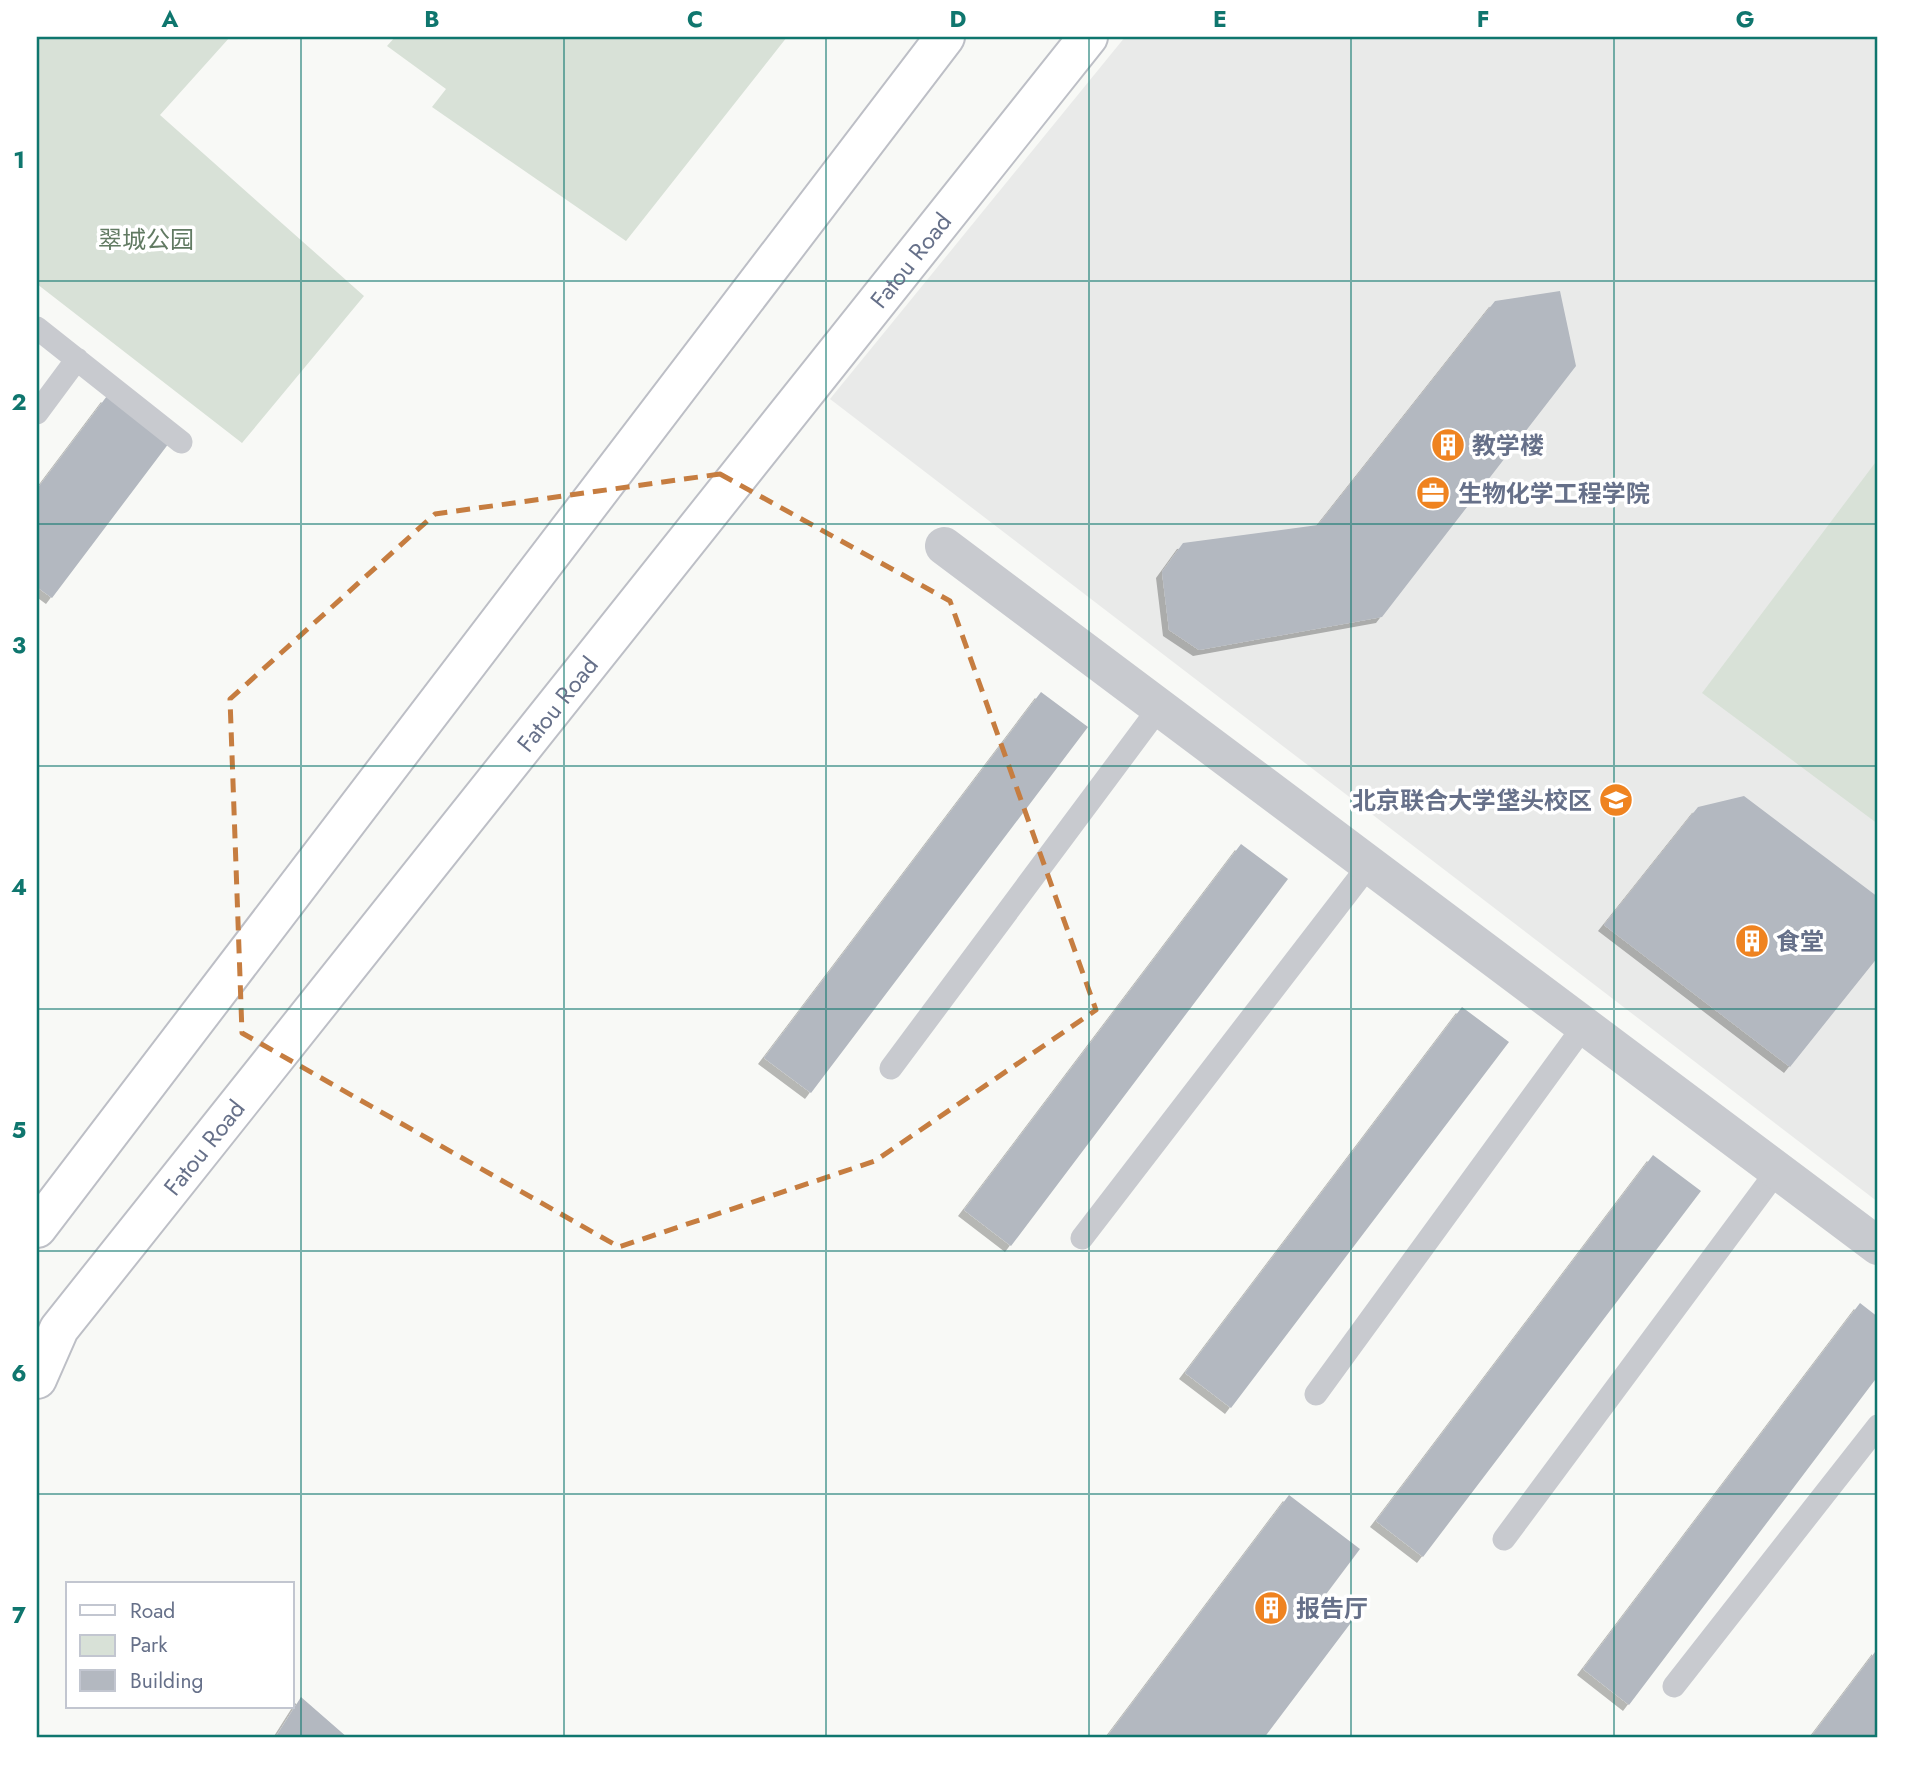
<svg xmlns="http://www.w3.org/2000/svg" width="1915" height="1775" font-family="Jost,'Noto Sans SC',sans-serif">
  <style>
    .built { fill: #e9eae9 }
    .green { fill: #d8e1d7 }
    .building { fill: #b3b8c0; filter: url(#shadow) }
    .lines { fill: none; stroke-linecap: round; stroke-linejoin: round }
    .secondary-casing { stroke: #bdbfc6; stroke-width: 42 }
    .service { stroke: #c8cacf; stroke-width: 23 }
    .minor { stroke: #c8cacf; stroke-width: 38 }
    .secondary { stroke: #fff; stroke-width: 38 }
    .marked { fill: none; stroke: #c67d40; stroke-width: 5; stroke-dasharray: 14 9; stroke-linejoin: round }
    .grid { fill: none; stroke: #0f766e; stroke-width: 2; stroke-opacity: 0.55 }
    .labels { text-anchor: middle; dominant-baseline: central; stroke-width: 7; stroke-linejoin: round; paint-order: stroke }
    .park-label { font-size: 24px; fill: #617a62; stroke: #fff }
    .street-label { font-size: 24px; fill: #667089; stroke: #fff }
    .poi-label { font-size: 24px; font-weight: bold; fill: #667089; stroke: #fff; text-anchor: start }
    .neatline { fill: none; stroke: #0f766e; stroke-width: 2.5 }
    .grid-label { font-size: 23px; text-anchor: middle; font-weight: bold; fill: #0f766e }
  </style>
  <defs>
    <filter id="shadow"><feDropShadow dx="-6" dy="6" stdDeviation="0" flood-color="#0004"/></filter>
  </defs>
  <rect width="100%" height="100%" fill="#f8f9f6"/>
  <path class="built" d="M 1125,37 L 1878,37 L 1878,1202 L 830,399 Z"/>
  <path class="green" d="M 37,37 L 230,37 L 160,115 L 364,296 L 242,443 L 37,284 Z
    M 395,37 L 787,37 L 626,241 L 432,107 L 446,89 L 387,46 Z
    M 1878,459 L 1878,824 L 1702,693 Z"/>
  <path class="building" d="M 1560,291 L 1576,366 L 1382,617 L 1199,650 L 1169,630 L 1162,572 L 1183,543 L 1318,525 L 1495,301 Z
    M 107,396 L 169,443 L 52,598 L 37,587 L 37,489 Z
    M 1041,692 L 1088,727 L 811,1093 L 764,1058 Z
    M 1744,796 L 1878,897 L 1878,957 L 1790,1067 L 1604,925 L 1698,807 Z
    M 1241,844 L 1288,879 L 1011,1246 L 964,1210 Z
    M 1462,1007 L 1509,1042 L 1231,1408 L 1185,1373 Z
    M 1653,1155 L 1701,1191 L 1423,1557 L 1376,1521 Z
    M 1860,1303 L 1878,1317 L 1878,1376 L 1629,1705 L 1583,1669 Z
    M 1289,1495 L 1360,1549 L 1324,1597 L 1353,1620 L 1264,1738 L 1106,1738 Z
    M 1878,1648 L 1878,1738 L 1810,1738 Z
    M 301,1697 L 348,1738 L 275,1738 Z"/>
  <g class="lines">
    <g class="secondary-casing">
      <g id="secondary">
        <path d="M 37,1228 L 945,37"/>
        <path id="s1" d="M 37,1379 L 59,1329 L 1088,37"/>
      </g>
    </g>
    <path class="service" d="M 37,328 L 181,442
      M 37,413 L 77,359
      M 891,1068 L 1159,708
      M 1082,1238 L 1369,865
      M 1316,1394 L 1584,1026
      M 1504,1539 L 1777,1171
      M 1674,1686 L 1878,1426"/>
    <path class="minor" d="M 944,546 L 1878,1246"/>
    <use href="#secondary" class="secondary"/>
  </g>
  <path class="marked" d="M 720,474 L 950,601 L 1096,1010 L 875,1161 L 619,1247 L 242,1033 L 230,699 L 435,514 Z"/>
  <path class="grid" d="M 301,37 L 301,1738M 564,37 L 564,1738M 826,37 L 826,1738M 1089,37 L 1089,1738M 1351,37 L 1351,1738M 1614,37 L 1614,1738M 37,281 L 1878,281M 37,524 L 1878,524M 37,766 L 1878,766M 37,1009 L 1878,1009M 37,1251 L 1878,1251M 37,1494 L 1878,1494"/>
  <defs>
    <g id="building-disc" transform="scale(1.75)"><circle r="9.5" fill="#ef8320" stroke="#fff"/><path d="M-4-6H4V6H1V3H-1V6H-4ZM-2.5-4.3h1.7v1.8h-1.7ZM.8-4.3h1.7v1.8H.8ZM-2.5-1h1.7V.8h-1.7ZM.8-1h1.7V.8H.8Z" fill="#fff"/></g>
    <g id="office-disc" transform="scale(1.75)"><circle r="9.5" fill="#ef8320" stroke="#fff"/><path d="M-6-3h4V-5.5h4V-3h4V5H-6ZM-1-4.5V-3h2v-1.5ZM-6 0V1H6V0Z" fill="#fff"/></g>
    <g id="university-disc" transform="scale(1.75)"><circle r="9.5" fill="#ef8320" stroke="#fff"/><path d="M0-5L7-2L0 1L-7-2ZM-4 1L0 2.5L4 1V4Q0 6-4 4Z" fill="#fff"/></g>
  </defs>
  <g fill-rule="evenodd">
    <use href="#building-disc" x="1448" y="445"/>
    <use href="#office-disc" x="1433" y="493"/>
    <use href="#university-disc" x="1616" y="800"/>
    <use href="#building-disc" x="1752" y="941"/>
    <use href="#building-disc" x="1271" y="1608"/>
  </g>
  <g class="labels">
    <g class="park-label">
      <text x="146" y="239">翠城公园</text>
    </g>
    <g class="street-label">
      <text stroke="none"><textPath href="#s1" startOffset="1421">Fatou Road</textPath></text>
      <text stroke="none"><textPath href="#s1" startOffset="854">Fatou Road</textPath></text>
      <text stroke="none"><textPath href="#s1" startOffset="287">Fatou Road</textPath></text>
    </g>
    <g class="poi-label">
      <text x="1472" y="445">教学楼</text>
      <text x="1458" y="493">生物化学工程学院</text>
      <text x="1592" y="800" text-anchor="end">北京联合大学垡头校区</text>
      <text x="1776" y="941">食堂</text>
      <text x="1296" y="1608">报告厅</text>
    </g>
  </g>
  <rect width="1915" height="1775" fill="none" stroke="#ffffff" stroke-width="77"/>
  <rect x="66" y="1582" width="228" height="126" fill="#ffffff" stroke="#c2c6d0" stroke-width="2"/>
  <rect x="80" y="1605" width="35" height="10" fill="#ffffff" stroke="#c2c6d0" stroke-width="2"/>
  <text x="130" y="1618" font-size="21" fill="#667089">Road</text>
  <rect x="80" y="1635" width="35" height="21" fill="#d8e1d7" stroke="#c2c6d0" stroke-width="2"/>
  <text x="130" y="1652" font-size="21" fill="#667089">Park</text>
  <rect x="80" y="1670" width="35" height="21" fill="#b3b8c0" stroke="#c2c6d0" stroke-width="2"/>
  <text x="130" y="1688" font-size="21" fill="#667089">Building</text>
  <rect x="38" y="38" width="1838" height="1698" class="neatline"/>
  <g class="grid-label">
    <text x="170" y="27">A</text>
    <text x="432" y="27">B</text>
    <text x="695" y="27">C</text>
    <text x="958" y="27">D</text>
    <text x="1220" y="27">E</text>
    <text x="1483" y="27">F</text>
    <text x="1745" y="27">G</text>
    <text x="19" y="168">1</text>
    <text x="19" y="410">2</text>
    <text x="19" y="653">3</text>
    <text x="19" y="895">4</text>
    <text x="19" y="1138">5</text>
    <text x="19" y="1381">6</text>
    <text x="19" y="1623">7</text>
  </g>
</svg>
